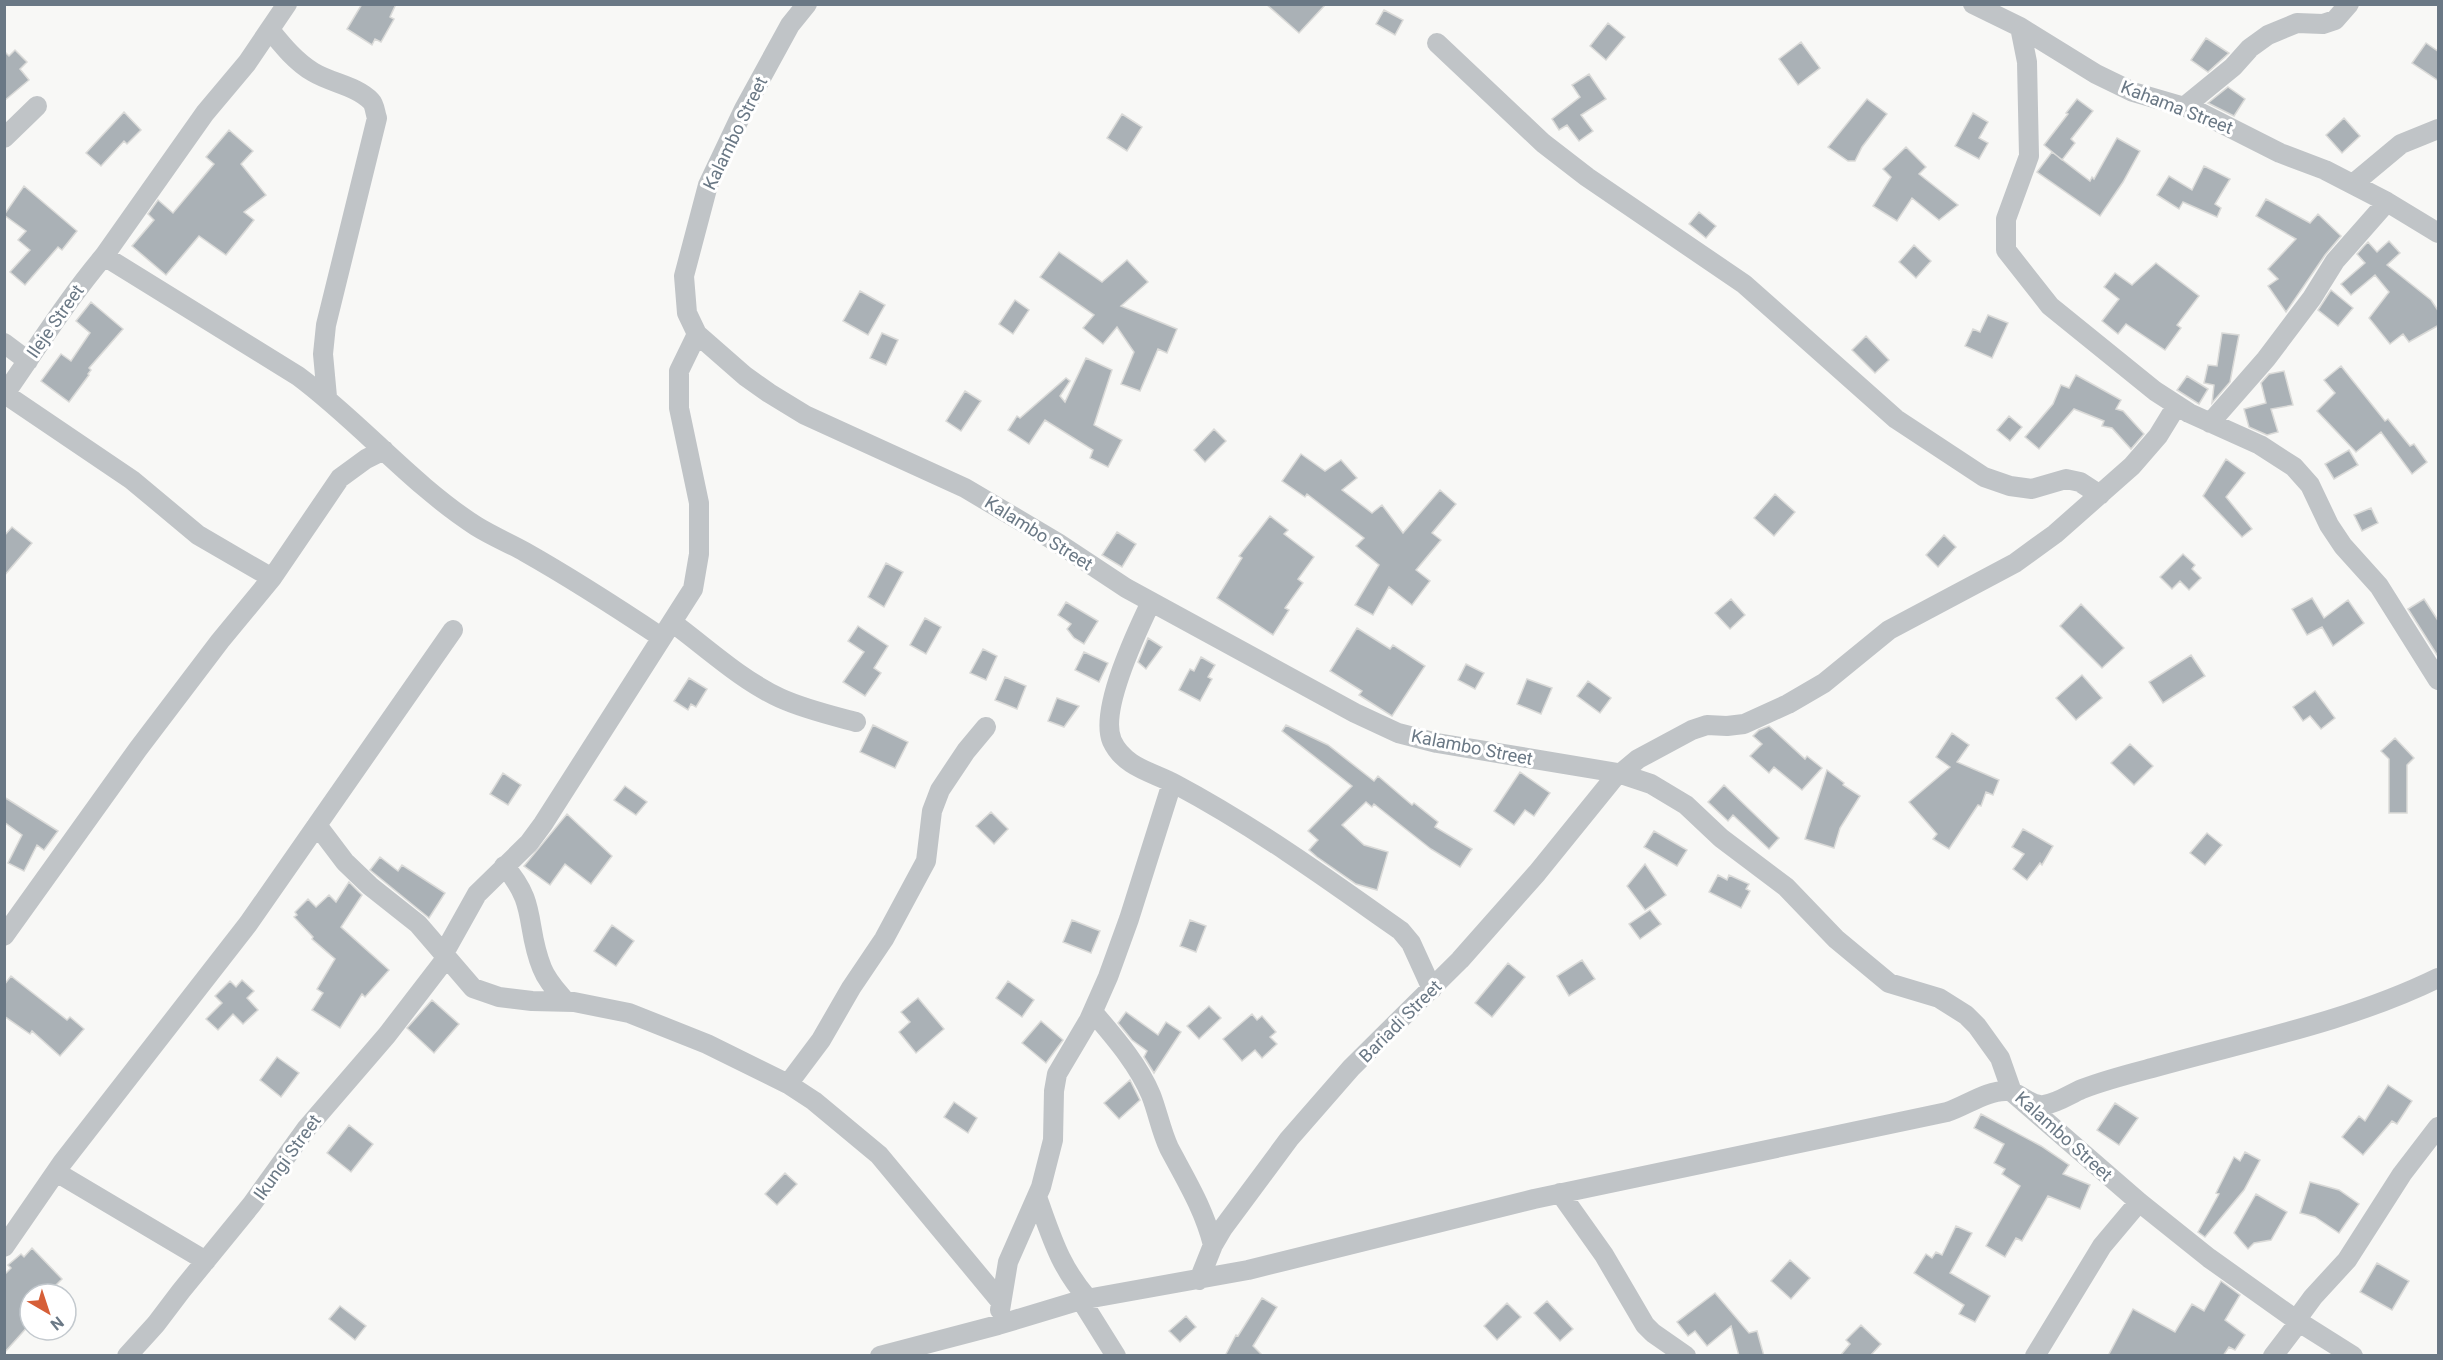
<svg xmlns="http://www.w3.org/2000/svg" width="2443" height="1360" font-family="Roboto,sans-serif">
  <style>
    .building { fill: #aab1b6; stroke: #dadad8; stroke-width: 1.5 }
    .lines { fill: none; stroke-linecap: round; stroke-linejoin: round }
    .minor { stroke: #c0c4c7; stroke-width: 20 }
    .labels { text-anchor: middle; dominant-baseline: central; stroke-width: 6; stroke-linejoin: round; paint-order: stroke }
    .street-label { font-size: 18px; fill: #6a7885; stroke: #fff }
  </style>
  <rect width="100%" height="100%" fill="#f8f8f6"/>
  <path class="building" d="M 362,4 L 396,4 L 390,17 L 394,19 L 381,42 L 375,39 L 372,45 L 347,29 Z
    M 1266,4 L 1326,4 L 1299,33 Z
    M 1384,10 L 1403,20 L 1395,35 L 1376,24 Z
    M 1608,23 L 1625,37 L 1606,60 L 1590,46 Z
    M 2206,38 L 2229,53 L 2208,72 L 2191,60 Z
    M 1801,42 L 1820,68 L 1798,85 L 1779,59 Z
    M 2426,43 L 2439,52 L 2439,81 L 2412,63 Z
    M 15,50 L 27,62 L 20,69 L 29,80 L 4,101 L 4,51 L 9,56 Z
    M 1589,74 L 1606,99 L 1581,115 L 1593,131 L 1579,141 L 1567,125 L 1559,130 L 1552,119 L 1580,97 L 1572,85 Z
    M 2228,87 L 2245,99 L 2234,116 L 2208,103 Z
    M 1867,99 L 1887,114 L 1862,147 L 1855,161 L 1848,161 L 1828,147 Z
    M 2077,99 L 2093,111 L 2071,139 L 2075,143 L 2062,160 L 2044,145 L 2068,114 L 2066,113 Z
    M 124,112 L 141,130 L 127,144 L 124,141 L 101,166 L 86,153 Z
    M 1973,113 L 1988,122 L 1979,138 L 1988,143 L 1979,159 L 1955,146 Z
    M 1122,114 L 1142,127 L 1127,151 L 1107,138 Z
    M 2344,118 L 2360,136 L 2342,153 L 2326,135 Z
    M 229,130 L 253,151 L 241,164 L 266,195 L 244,212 L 254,220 L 226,255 L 199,236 L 166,275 L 132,246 L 154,220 L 148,214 L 158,200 L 173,213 L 214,164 L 206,157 Z
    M 2117,138 L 2140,151 L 2123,182 L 2100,216 L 2037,172 L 2052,152 L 2090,181 L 2092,177 L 2094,179 Z
    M 1906,147 L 1926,167 L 1919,174 L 1958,205 L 1939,220 L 1912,198 L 1897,221 L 1873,206 L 1891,177 L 1883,169 Z
    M 2204,166 L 2230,179 L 2215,204 L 2221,208 L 2217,217 L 2183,202 L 2179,209 L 2157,195 L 2169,176 L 2192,190 Z
    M 24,186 L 77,231 L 62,250 L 58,247 L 25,285 L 10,272 L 30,250 L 18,240 L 26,231 L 4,215 Z
    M 2266,199 L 2310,223 L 2318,214 L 2341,236 L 2325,255 L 2286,312 L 2268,286 L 2278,279 L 2268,269 L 2296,239 L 2256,216 Z
    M 1699,212 L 1716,226 L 1706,238 L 1689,224 Z
    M 2389,241 L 2400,253 L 2387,265 L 2431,300 L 2439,312 L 2439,325 L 2409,342 L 2403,334 L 2390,344 L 2369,318 L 2389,292 L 2375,275 L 2351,295 L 2341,284 L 2365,263 L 2357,254 L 2364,246 L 2368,242 L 2377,252 Z
    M 1914,245 L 1931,261 L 1916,278 L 1899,262 Z
    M 1059,252 L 1102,282 L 1127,260 L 1148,282 L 1121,306 L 1177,329 L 1167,353 L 1158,349 L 1140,391 L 1121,384 L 1134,352 L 1117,327 L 1103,344 L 1083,328 L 1094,315 L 1040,277 Z
    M 2156,263 L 2199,296 L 2177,325 L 2181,328 L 2165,350 L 2126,324 L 2118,334 L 2102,321 L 2119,299 L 2104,287 L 2115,273 L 2132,285 Z
    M 2331,290 L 2353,308 L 2338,326 L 2318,310 Z
    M 860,291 L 885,305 L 868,335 L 843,321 Z
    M 1015,300 L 1029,310 L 1013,334 L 999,324 Z
    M 91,302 L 123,329 L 89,368 L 91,370 L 88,374 L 89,375 L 69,402 L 41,381 L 61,354 L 71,361 L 90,333 L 76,321 Z
    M 1988,315 L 2008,323 L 1992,358 L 1965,346 L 1973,329 L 1980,332 Z
    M 882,333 L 898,340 L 886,365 L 870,358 Z
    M 2222,333 L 2239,335 L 2230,382 L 2212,403 L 2214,385 L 2204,383 L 2208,365 L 2217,366 Z
    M 1866,336 L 1889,360 L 1875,373 L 1852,350 Z
    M 1086,358 L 1112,370 L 1094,425 L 1122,440 L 1108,467 L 1090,458 L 1093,450 L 1045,420 L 1029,444 L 1008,430 L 1017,416 L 1020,418 L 1066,378 L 1070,381 L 1060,396 L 1065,402 Z
    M 2341,366 L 2385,421 L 2388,419 L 2410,446 L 2414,444 L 2427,462 L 2412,474 L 2381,432 L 2356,452 L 2317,411 L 2335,393 L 2324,380 Z
    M 2284,371 L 2293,405 L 2271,409 L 2278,432 L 2267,435 L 2249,427 L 2244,409 L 2266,403 L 2261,383 L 2269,374 Z
    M 2076,375 L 2121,400 L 2116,409 L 2123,411 L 2144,434 L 2131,449 L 2112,428 L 2102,426 L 2104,421 L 2074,409 L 2039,449 L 2025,437 L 2053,404 L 2061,385 L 2069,388 Z
    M 2187,376 L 2208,389 L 2199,404 L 2177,390 Z
    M 965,391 L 981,401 L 961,431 L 946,421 Z
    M 2009,416 L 2022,427 L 2010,441 L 1997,430 Z
    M 1214,429 L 1226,441 L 1205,462 L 1194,450 Z
    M 2349,450 L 2358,465 L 2334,479 L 2325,464 Z
    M 1301,454 L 1325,471 L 1341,460 L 1357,478 L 1342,490 L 1372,513 L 1382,505 L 1403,533 L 1440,490 L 1456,504 L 1432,533 L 1441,540 L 1416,570 L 1430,581 L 1412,605 L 1389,587 L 1373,615 L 1355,605 L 1379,565 L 1356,546 L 1364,538 L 1307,494 L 1305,497 L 1282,481 Z
    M 2226,459 L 2245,473 L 2226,497 L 2252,529 L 2242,537 L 2203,496 Z
    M 1775,494 L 1795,512 L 1774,536 L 1754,518 Z
    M 2371,508 L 2378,523 L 2362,531 L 2354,515 Z
    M 1270,516 L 1288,530 L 1284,534 L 1314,557 L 1298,579 L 1303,583 L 1285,608 L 1289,610 L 1273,635 L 1217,598 L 1242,558 L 1239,556 Z
    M 12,527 L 32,543 L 4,576 L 4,536 Z
    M 1117,532 L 1136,544 L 1122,567 L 1102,555 Z
    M 1944,535 L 1956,547 L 1938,567 L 1926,555 Z
    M 2183,554 L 2195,565 L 2192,569 L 2201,578 L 2189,590 L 2180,581 L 2172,589 L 2160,577 Z
    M 886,563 L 903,572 L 884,607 L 868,597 Z
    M 2312,598 L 2324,618 L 2348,600 L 2364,623 L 2333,646 L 2322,627 L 2307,635 L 2292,609 Z
    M 1731,599 L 1745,615 L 1730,629 L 1715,613 Z
    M 2424,599 L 2439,622 L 2439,658 L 2408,609 Z
    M 1066,602 L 1098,621 L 1084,644 L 1074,638 L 1067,629 L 1071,624 L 1058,615 Z
    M 2081,604 L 2124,648 L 2102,668 L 2060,626 Z
    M 925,618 L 941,627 L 926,654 L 910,645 Z
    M 858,626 L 888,646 L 874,668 L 881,673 L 865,696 L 843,682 L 864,652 L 848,641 Z
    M 1357,628 L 1390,649 L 1393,645 L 1425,666 L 1392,716 L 1359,695 L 1362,691 L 1330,671 Z
    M 1148,638 L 1162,647 L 1146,669 L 1138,662 Z
    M 983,649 L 997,656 L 986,680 L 970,673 Z
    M 1084,652 L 1108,663 L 1099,682 L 1075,670 Z
    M 2191,655 L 2205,676 L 2163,703 L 2149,682 Z
    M 1201,657 L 1215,665 L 1208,677 L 1212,679 L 1200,701 L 1179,690 L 1190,669 L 1194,671 Z
    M 1466,664 L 1484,673 L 1475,689 L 1458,680 Z
    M 2082,675 L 2102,698 L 2076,720 L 2056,698 Z
    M 1005,677 L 1026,686 L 1017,709 L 995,700 Z
    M 689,678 L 707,689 L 696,707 L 691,704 L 688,710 L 674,701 Z
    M 1527,679 L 1552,688 L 1541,714 L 1517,704 Z
    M 1588,681 L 1611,698 L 1600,713 L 1577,696 Z
    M 2315,691 L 2335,718 L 2321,729 L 2310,716 L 2303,721 L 2293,707 Z
    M 1057,698 L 1079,706 L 1064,727 L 1048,721 Z
    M 873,725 L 908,742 L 895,768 L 860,752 Z
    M 1286,725 L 1328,745 L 1374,781 L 1378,776 L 1412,805 L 1414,803 L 1438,822 L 1435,827 L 1472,849 L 1460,867 L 1431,849 L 1374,804 L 1372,807 L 1366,802 L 1342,825 L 1364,845 L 1388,852 L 1377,890 L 1356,884 L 1317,857 L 1309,850 L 1318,840 L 1308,831 L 1352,786 L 1282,731 Z
    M 1769,726 L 1805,759 L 1807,756 L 1822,768 L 1802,790 L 1774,767 L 1769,773 L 1750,756 L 1762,744 L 1753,736 L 1759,730 Z
    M 1952,733 L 1969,745 L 1957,762 L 1999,780 L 1993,795 L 1986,792 L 1981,806 L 1978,805 L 1949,849 L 1933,839 L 1937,834 L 1909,802 L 1950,767 L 1936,757 Z
    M 2395,738 L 2414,758 L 2407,765 L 2407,813 L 2389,813 L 2389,759 L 2381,751 Z
    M 2130,744 L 2153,766 L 2134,785 L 2111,763 Z
    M 1827,770 L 1844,783 L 1843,785 L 1860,796 L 1840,828 L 1834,848 L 1805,839 Z
    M 1520,772 L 1550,793 L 1534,816 L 1525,810 L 1514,825 L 1494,811 Z
    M 503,773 L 521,785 L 508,805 L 490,794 Z
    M 1724,785 L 1779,838 L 1769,849 L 1733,815 L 1728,821 L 1708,802 Z
    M 625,786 L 647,802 L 636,815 L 614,800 Z
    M 4,797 L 58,831 L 44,850 L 37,845 L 24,871 L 8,863 L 22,835 L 4,822 Z
    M 991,812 L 1008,829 L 994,844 L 976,826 Z
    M 567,814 L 612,856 L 591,884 L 565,864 L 550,885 L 524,866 Z
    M 2023,829 L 2053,846 L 2042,865 L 2040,863 L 2027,880 L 2013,869 L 2024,854 L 2012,847 Z
    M 1654,831 L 1687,850 L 1677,866 L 1644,847 Z
    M 2207,833 L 2222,845 L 2205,865 L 2190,853 Z
    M 380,857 L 398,871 L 402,865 L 445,893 L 429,918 L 370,870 Z
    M 1645,864 L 1666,895 L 1645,910 L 1627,886 Z
    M 1718,875 L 1727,880 L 1729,875 L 1749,884 L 1746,889 L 1750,891 L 1741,908 L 1709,892 Z
    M 349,882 L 362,895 L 341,927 L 389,970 L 365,997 L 362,994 L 340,1028 L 312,1010 L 323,993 L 317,989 L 335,959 L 312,939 L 313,937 L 294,917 L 297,915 L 295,912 L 308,899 L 316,907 L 329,895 L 336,902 Z
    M 1650,910 L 1661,924 L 1640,939 L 1629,924 Z
    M 1072,920 L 1100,931 L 1091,953 L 1063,942 Z
    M 1190,920 L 1206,926 L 1196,952 L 1180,946 Z
    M 612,925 L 634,941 L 616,966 L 594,951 Z
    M 1582,960 L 1595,979 L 1569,996 L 1557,976 Z
    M 1508,963 L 1525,977 L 1492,1017 L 1475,1003 Z
    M 11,976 L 67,1020 L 70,1017 L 84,1029 L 60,1056 L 32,1031 L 30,1034 L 4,1016 L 4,985 Z
    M 242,980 L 254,991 L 247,998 L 258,1010 L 243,1024 L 233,1014 L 218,1030 L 206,1019 L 222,1003 L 215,996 L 230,981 L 236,987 Z
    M 1008,981 L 1034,1000 L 1022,1017 L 996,998 Z
    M 918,998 L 944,1029 L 916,1053 L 899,1032 L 910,1022 L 901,1012 Z
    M 432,1000 L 459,1024 L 434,1053 L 407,1028 Z
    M 1209,1006 L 1221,1018 L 1199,1039 L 1187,1026 Z
    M 1126,1012 L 1158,1035 L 1166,1022 L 1181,1032 L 1154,1073 L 1144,1057 L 1147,1051 L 1132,1040 L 1118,1023 Z
    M 1252,1014 L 1257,1020 L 1262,1016 L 1276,1032 L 1270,1037 L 1277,1044 L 1262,1058 L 1255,1050 L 1242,1061 L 1223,1039 Z
    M 1041,1021 L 1063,1040 L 1046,1063 L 1022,1043 Z
    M 277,1057 L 299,1073 L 281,1097 L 260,1080 Z
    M 1130,1080 L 1140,1100 L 1119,1119 L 1104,1103 Z
    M 2388,1085 L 2412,1101 L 2397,1124 L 2392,1121 L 2363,1155 L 2342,1137 L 2359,1116 L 2365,1121 Z
    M 954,1102 L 977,1118 L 968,1133 L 944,1117 Z
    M 2115,1103 L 2138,1118 L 2119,1145 L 2097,1130 Z
    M 1981,1114 L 2041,1146 L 2069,1165 L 2063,1174 L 2090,1185 L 2080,1209 L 2048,1196 L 2022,1241 L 2016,1238 L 2005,1257 L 1986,1246 L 2020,1186 L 2002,1174 L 2005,1169 L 1994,1163 L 2004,1144 L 1974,1128 Z
    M 349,1125 L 373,1144 L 351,1172 L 327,1153 Z
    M 2245,1152 L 2260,1160 L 2244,1190 L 2205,1237 L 2198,1232 L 2219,1194 L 2216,1193 L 2234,1157 L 2240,1161 Z
    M 785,1173 L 797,1184 L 777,1205 L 765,1194 Z
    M 2310,1182 L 2339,1190 L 2359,1204 L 2339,1233 L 2315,1217 L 2300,1213 Z
    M 2256,1194 L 2287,1212 L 2271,1240 L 2254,1243 L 2248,1249 L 2234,1233 Z
    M 1956,1226 L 1972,1233 L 1950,1273 L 1990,1296 L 1975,1322 L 1959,1314 L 1964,1305 L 1914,1273 L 1926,1254 L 1932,1258 L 1936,1252 L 1942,1255 Z
    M 32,1248 L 62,1279 L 47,1294 L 30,1294 L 30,1324 L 4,1353 L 4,1275 L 11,1268 L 8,1265 L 21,1254 L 24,1257 Z
    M 1790,1260 L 1810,1278 L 1791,1299 L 1771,1281 Z
    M 2377,1263 L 2409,1281 L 2392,1310 L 2360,1292 Z
    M 2221,1281 L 2240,1295 L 2225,1320 L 2245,1335 L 2235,1350 L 2229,1347 L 2223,1356 L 2108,1356 L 2133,1309 L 2175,1332 L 2192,1304 L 2204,1311 Z
    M 1715,1293 L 1749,1333 L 1757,1331 L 1764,1356 L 1739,1356 L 1731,1326 L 1707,1346 L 1695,1331 L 1688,1336 L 1677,1322 Z
    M 1262,1298 L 1277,1307 L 1253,1346 L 1263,1356 L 1225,1356 L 1236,1335 L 1238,1336 Z
    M 1547,1301 L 1573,1329 L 1560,1341 L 1534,1313 Z
    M 1507,1303 L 1521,1317 L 1497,1340 L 1484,1326 Z
    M 340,1306 L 366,1326 L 355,1340 L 329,1319 Z
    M 1186,1316 L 1196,1327 L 1180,1342 L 1169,1331 Z
    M 1861,1325 L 1881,1344 L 1870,1356 L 1840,1356 L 1850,1344 L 1846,1340 Z"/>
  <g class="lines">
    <path class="minor" d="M 807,4 L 790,25 L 744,109 L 708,185 L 684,276 L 687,313 L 697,334 L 745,376 L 769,393 L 805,415 L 965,488 L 1058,543 L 1126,588 L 1355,713 L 1398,733 L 1437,743 L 1618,773 L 1651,784 L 1686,805 L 1721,838 L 1786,887 L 1836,939 L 1889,983 L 1939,998 L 1966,1015 L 1977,1026 L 2000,1058 L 2012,1092 L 2139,1202 L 2209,1258 L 2299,1322 L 2353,1356
      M 1973,4 L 2020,27 L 2096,74 L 2133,92 L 2195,110 L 2280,153 L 2325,170 L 2387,202 L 2438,233
      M 2020,27 L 2027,62 L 2029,156 L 2006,219 L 2006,250 L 2050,306 L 2155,391 L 2189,413 L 2260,445 L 2294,467 L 2310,485 L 2329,525 L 2343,546 L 2379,586 L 2438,680
      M 270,30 C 283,46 296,62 313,72 C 331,83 357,86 371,101 C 375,105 375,113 377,118 L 326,325 L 323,354 L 327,397
      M 1437,43 L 1543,143 L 1587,177 L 1744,284 L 1896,419 L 1984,477 L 2010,486 L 2032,489 L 2066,479 L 2080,482 L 2100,495
      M 2184,107 L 2233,67 L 2250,48 L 2268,35 L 2297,23 L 2323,24 L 2335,20 L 2349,4
      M 4,138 L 37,106
      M 2353,184 L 2401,144 L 2438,129
      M 104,256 L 298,376 C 360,422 411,484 476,526 C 492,536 509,543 525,552 C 571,578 616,607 661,637
      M 4,343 L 28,361
      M 5,394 L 132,480 L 198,535 L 272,578
      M 4,395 C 37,348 67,300 104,256 L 205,113 L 247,63 L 287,4
      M 2210,423 L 2266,359 L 2312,298 L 2335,261 L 2387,202
      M 1151,602 C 1137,631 1099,711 1112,741 C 1124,767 1152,772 1175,784 C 1254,826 1328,879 1401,931 L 1411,943 L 1432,989
      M 673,623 C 707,648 741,680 780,698 C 804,709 830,715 856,722
      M 1620,774 L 1638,759 L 1692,730 L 1707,725 L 1727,726 L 1744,724 L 1788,704 L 1824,683 L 1889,630 L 2015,563 L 2055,534 L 2132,466 L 2158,436 L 2177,405
      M 317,825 L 345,862 L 370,886 L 418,924 L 473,988 L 499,997 L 532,1001 L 574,1002 L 629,1013 L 707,1044 L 788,1084 L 814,1101 L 879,1155 L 1001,1302
      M 504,866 C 538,903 525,927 542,968 C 547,981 557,991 566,1002
      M 4,936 L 138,749 L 220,641 L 272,578 L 340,478 L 366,459 L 384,450
      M 444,953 L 477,894 L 529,843 L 543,824 L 693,589 L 699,554 L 699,503 L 679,408 L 679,371 L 697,334
      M 1093,1012 C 1115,1038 1138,1064 1151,1095 C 1158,1113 1161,1131 1169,1148 C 1186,1180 1204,1209 1213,1245
      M 788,1084 L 821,1040 L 851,988 L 884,939 L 926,861 L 932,811 L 940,790 L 966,751 L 986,727
      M 56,1172 L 206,1261
      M 1560,1193 L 1604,1255 L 1645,1325 L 1653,1333 L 1686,1356
      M 1037,1197 C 1052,1238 1059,1265 1088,1299
      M 4,1247 L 62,1163 L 248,924 L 453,630
      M 1199,1280 L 1213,1245 L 1223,1228 L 1289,1139 L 1351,1068 L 1460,960 L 1537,873 L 1618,773
      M 1081,1300 L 1116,1356
      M 1000,1310 L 1008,1262 L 1041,1187 L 1053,1140 L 1054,1091 L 1057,1074 L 1089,1020 L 1108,977 L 1129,919 L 1172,783
      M 127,1356 L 156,1324 L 181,1291 L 252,1204 L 306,1129 L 387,1035 L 447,957
      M 880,1356 L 998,1325 L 1081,1300 L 1248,1270 L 1534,1199 L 1947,1112 C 1966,1106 1987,1090 2007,1091 C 2021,1092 2029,1107 2044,1105 C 2058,1103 2070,1094 2082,1089 C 2105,1080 2129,1074 2152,1068 C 2248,1041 2348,1022 2438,978
      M 2035,1356 L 2102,1246 L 2139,1202
      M 2273,1356 L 2299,1322 L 2302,1312 L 2313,1297 L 2347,1260 L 2402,1174 L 2438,1127"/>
  </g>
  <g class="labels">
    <g class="street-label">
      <text transform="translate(2177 107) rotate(21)">Kahama Street</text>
      <text transform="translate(735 133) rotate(-64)">Kalambo Street</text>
      <text transform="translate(55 321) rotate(-55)">Ileje Street</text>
      <text transform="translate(1039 533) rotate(32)">Kalambo Street</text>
      <text transform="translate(1472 747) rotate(11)">Kalambo Street</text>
      <text transform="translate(1400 1021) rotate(-45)">Bariadi Street</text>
      <text transform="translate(2064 1136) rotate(42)">Kalambo Street</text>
      <text transform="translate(287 1157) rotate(-54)">Ikungi Street</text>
    </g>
  </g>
  <rect width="2443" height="1360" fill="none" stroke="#6a7885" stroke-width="12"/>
  <g transform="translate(48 1312) rotate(141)"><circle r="28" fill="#ffffff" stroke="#c3c9ce" stroke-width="1.5"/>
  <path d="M0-4.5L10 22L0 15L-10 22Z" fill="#d65f38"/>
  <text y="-9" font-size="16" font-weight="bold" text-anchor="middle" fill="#6a7885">N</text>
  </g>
</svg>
